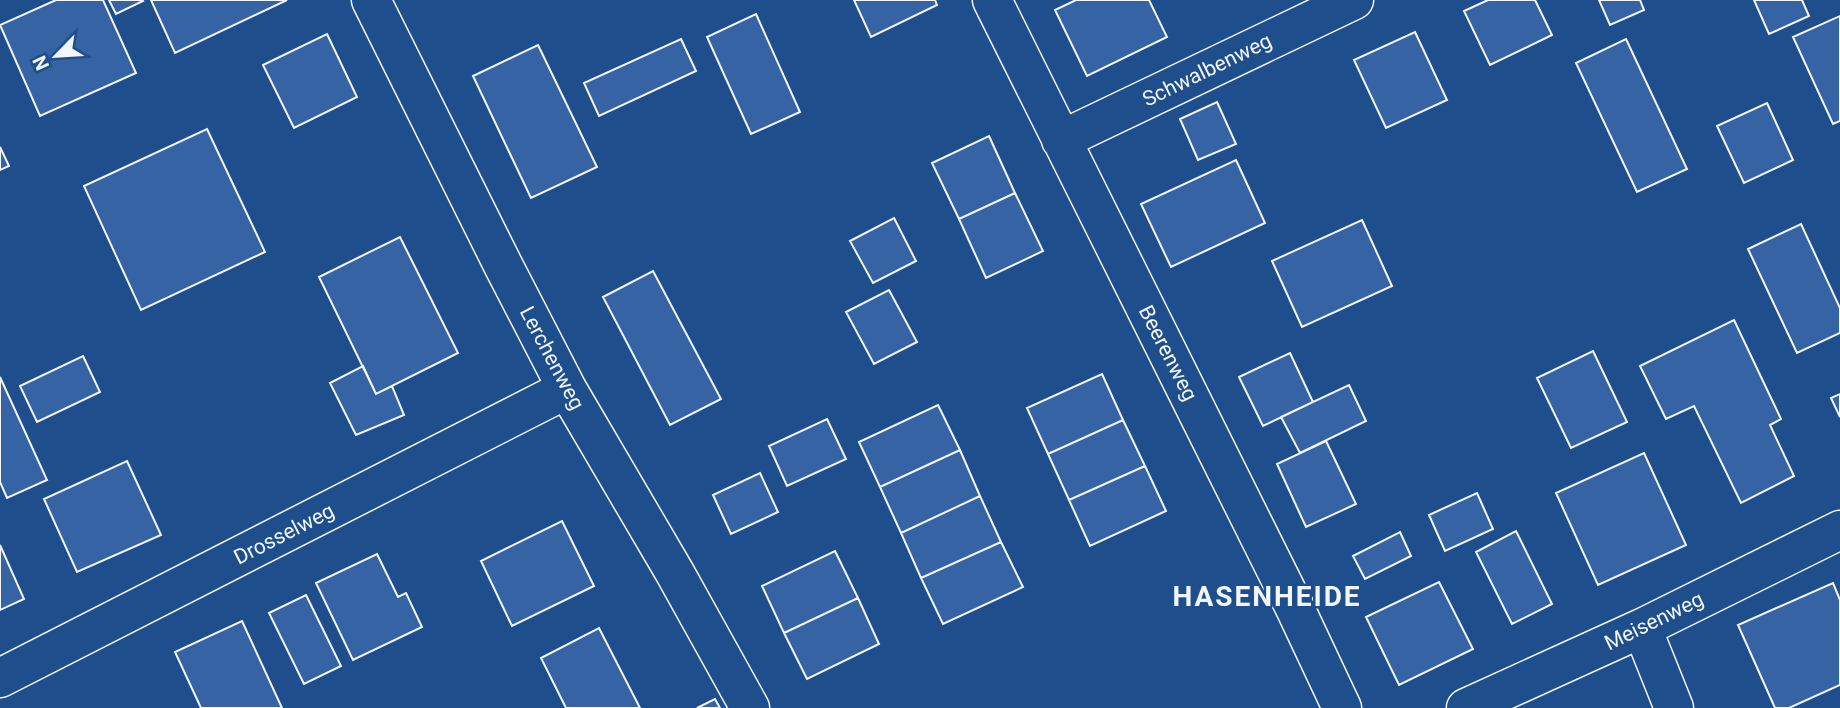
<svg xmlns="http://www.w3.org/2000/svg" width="1840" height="708" font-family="Roboto,sans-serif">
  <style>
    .building { fill: #3563a3; stroke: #f2f6ff; stroke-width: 2 }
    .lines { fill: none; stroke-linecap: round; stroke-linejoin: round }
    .street-casing { stroke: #f2f6ff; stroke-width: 41 }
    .street { stroke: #1f4e8c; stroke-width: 38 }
    .labels { text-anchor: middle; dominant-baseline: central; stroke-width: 5; stroke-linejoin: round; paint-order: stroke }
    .street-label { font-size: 21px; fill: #f2f6ff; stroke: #1f4e8c }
    .district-label { font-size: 28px; font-weight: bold; letter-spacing: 2px; fill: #f2f6ff; stroke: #1f4e8c }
  </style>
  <rect width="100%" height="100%" fill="#1f4e8c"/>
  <path class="building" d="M 56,0 L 103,0 L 136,73 L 40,116 L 0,25 Z
    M 109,0 L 142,0 L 143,1 L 116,14 Z
    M 151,0 L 287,0 L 175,53 Z
    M 854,0 L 935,0 L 937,5 L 871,37 Z
    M 1076,0 L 1149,0 L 1167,37 L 1087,76 L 1055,10 Z
    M 1488,0 L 1535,0 L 1552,35 L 1490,65 L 1464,11 Z
    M 1599,0 L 1640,0 L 1644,10 L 1610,25 Z
    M 1754,0 L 1802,0 L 1809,16 L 1769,34 Z
    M 756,14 L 800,112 L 751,134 L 707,37 Z
    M 1840,16 L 1840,121 L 1833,124 L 1793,37 Z
    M 1415,32 L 1447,100 L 1386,128 L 1354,60 Z
    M 327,34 L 357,97 L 294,128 L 263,65 Z
    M 681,39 L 696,71 L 599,116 L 584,83 Z
    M 1626,39 L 1687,169 L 1637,192 L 1576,63 Z
    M 538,45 L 597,167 L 531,198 L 473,76 Z
    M 1217,102 L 1236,144 L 1198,160 L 1180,119 Z
    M 1767,103 L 1793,160 L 1744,183 L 1717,126 Z
    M 207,129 L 265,252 L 141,310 L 84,186 Z
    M 989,136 L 1015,193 L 959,219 L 932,163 Z
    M 0,147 L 9,166 L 0,170 Z
    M 1236,160 L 1265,223 L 1171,267 L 1141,204 Z
    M 1015,193 L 1043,251 L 986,278 L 959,219 Z
    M 894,218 L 916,261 L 873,283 L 850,241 Z
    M 1362,220 L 1392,286 L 1302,327 L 1272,261 Z
    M 1801,224 L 1840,308 L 1840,333 L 1797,353 L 1748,249 Z
    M 400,237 L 458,353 L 376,394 L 319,277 Z
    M 653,271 L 721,399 L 670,425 L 603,297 Z
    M 889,290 L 917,342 L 874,364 L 846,312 Z
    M 1734,320 L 1781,419 L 1770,425 L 1794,476 L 1741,503 L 1694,406 L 1666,419 L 1640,366 Z
    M 1593,351 L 1627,422 L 1571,448 L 1537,378 Z
    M 1290,353 L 1313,402 L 1263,426 L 1239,377 Z
    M 83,356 L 100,392 L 37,422 L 20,386 Z
    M 363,366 L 376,394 L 392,386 L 404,415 L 356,435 L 330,383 Z
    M 1102,374 L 1123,420 L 1048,454 L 1027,408 Z
    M 0,377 L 47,480 L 7,498 L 0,482 Z
    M 1349,385 L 1366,421 L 1300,453 L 1281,417 Z
    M 1840,394 L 1840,417 L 1831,398 Z
    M 938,405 L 960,450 L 880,487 L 859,442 Z
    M 827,419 L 846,459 L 787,486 L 769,446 Z
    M 1123,420 L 1145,466 L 1069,500 L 1048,454 Z
    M 1326,441 L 1356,504 L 1306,527 L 1277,464 Z
    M 960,450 L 980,496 L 901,533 L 880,487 Z
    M 1644,453 L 1686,545 L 1598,585 L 1556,493 Z
    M 127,461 L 161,535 L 77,572 L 44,499 Z
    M 1145,466 L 1166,511 L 1090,546 L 1069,500 Z
    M 760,473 L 778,512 L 731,534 L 713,495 Z
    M 1477,493 L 1493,529 L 1445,551 L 1429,515 Z
    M 980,496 L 1001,542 L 921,578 L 901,533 Z
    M 562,521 L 594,586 L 512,626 L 481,561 Z
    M 1516,531 L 1552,604 L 1512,624 L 1476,552 Z
    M 1400,532 L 1411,556 L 1365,579 L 1353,556 Z
    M 1001,542 L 1023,587 L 943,624 L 921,578 Z
    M 0,545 L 24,599 L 0,610 Z
    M 835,551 L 858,598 L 784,633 L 762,586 Z
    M 377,554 L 398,597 L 406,593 L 422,627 L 353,660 L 316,583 Z
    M 1439,582 L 1473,649 L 1399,685 L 1366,617 Z
    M 1833,583 L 1840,600 L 1840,685 L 1789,708 L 1775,708 L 1738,625 Z
    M 306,595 L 341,666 L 304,684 L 269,613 Z
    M 858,598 L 879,644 L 807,679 L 784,633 Z
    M 242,621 L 282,708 L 201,708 L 175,652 Z
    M 599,628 L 640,708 L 566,708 L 541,658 Z
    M 715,699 L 720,708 L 697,708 Z"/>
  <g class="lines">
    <g class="street-casing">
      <path id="street" d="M 371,0 L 502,263 L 567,389 L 675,573 L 750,708
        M 992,0 L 1295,608 L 1342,708
        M 1061,140 L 1354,0
        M 1642,628 L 1674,708
        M 0,678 L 567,389
        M 1466,708 L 1642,628 L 1840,530"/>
    </g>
    <use href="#street" class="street"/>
  </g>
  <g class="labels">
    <g class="street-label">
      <text transform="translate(1207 70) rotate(-26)">Schwalbenweg</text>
      <text transform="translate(1168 353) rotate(63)">Beerenweg</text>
      <text transform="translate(552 358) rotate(62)">Lerchenweg</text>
      <text transform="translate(284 534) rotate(-27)">Drosselweg</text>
      <text transform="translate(1654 621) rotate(-26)">Meisenweg</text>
    </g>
    <g class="district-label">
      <text x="1267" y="596">HASENHEIDE</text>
    </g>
  </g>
  <g transform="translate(56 56) rotate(245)" stroke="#1f4e8c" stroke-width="5" paint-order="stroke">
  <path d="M0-5L12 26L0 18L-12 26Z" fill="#f2f6ff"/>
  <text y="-10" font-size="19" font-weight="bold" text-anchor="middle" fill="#f2f6ff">N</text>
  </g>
</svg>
